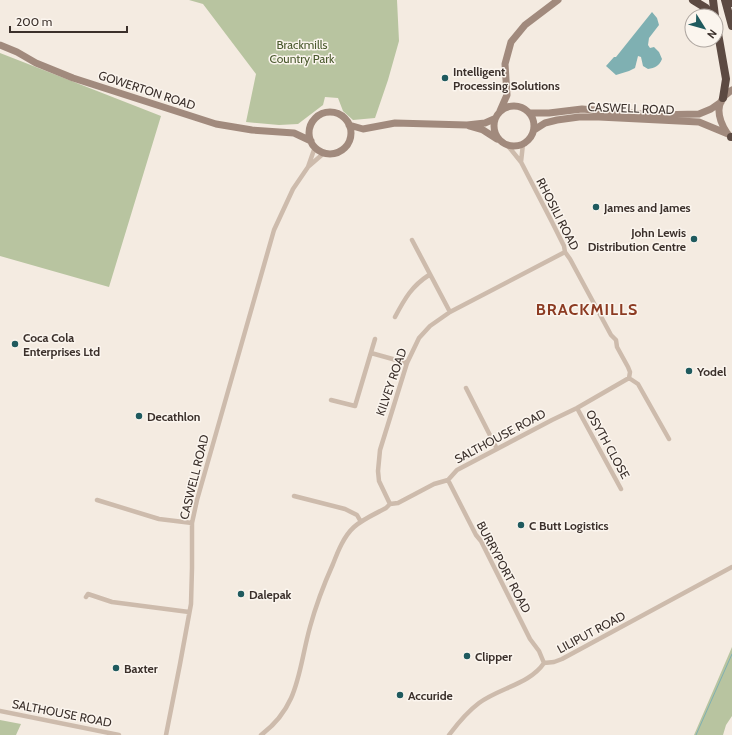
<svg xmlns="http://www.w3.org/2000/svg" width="732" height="735" font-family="Cabin,sans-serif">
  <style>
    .green { fill: #b8c4a0 }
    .water { fill: #7fb0b2 }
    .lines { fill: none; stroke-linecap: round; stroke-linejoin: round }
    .stream { stroke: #7fb0b2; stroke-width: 1 }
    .street { stroke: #cdbbac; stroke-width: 4.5 }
    .secondary { stroke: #a18a7d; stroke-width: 7 }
    .highway { stroke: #5c4a42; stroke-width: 8 }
    .poi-dot { fill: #1f5a5e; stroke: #fbf5ee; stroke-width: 1.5 }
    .labels { text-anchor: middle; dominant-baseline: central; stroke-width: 3; stroke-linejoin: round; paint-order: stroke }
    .park-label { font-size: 12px; fill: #4a5a2e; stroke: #fbf5ee }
    .poi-label { font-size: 12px; font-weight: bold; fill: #3b302b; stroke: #fbf5ee; text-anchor: start }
    .street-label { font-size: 12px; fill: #3b302b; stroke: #fbf5ee }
    .district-label { font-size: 16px; font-weight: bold; letter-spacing: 1px; fill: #8c3b22; stroke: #fbf5ee }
  </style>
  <rect width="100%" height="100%" fill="#f4ebe1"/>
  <path class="green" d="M 189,0 L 397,0 L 399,41 L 388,80 L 375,118 L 353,120 L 343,111 L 338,98 L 325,97 L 323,105 L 298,124 L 279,125 L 246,122 L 256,74 L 203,4 Z
    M 0,53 L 161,116 L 109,287 L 0,256 Z
    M 732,647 L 732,716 L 726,725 L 723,735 L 694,735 Z
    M 0,720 L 21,724 L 16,735 L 0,735 Z"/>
  <path class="water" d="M 652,12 L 657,18 L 659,25 L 649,38 L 648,45 L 650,48 L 654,47 L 659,52 L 662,59 C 659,66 655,68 648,69 L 643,66 L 641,57 L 638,56 L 635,68 L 629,71 L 616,75 L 606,66 L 614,57 L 616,57 Z"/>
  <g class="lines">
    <path class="stream" d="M 696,735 L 732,654"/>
    <path class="street" d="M 508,146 L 521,162 L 552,222 L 564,246 L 565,252 L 570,259 L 611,335 L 616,340 L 617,347 L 628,367 L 630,372 L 629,378 L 638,384 L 669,439
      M 521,162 L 523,144
      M 309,166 L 324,153
      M 412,240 L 450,312
      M 395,317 C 405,298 412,286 429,275
      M 371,353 L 407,363
      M 466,388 L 497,449
      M 331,400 L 355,406 L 375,339
      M 577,408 L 621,489
      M 448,480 L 476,535 L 481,541 L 530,639 L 539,651 L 544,663
      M 294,496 L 345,509 L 357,515 L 361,522
      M 97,500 L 159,519 L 192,523
      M 390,504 L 379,481 L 378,471 L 380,450 L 407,363 L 419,338 L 430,326 L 450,312 L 565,252
      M 86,597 L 88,594 L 112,602 L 189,612
      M 0,711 L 119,735
      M 166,735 L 180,664 L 191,604 L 192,568 L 192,523 L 197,500 L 274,230 L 293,189 L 308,167 L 315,147
      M 261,735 C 300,706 298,670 310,627 C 316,605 324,584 333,564 C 338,551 344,536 354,527 C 363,519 375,514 386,508 L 390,504 L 398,503 L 434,484 L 448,480 L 457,470 L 552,420 L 577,408 L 629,378
      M 449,735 C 458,723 467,712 479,703 C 499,688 530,684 544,663 L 554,662 L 562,659 L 732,567"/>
    <path class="secondary" d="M 0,45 L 17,52 L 36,63 L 73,78 L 216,124 L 252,130 L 294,133 L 311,141
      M494 126a20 20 0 1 1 40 0a20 20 0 1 1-40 0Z
      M 500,111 L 507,95 L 505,64 L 511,42 L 525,25 L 558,0
      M309 133a21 21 0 1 1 42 0a21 21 0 1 1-42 0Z
      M 530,113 L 549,113 L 582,109 L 654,115 L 699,114 L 711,109 L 721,102
      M 349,125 L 363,129 L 395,123 L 467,125 L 485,123 L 494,119
      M 469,126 L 483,130 L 497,139
      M 534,130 L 545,123 L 557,120 L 579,117 L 599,117 L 699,122 L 728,134
      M 727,133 C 717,118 714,101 732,90"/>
    <path class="highway" d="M 693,0 L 706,8 L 710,16
      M 713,0 L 715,16
      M 725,0 L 732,26
      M 731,0 L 732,3
      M 716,22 L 726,79 L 723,98
      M 731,137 L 732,137"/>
  </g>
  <g class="poi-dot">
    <circle cx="445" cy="78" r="4"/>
    <circle cx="596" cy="207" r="4"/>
    <circle cx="694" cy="239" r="4"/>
    <circle cx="15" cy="344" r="4"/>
    <circle cx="689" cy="371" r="4"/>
    <circle cx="139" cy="416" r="4"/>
    <circle cx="521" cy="525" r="4"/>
    <circle cx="241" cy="594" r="4"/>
    <circle cx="467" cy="656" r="4"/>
    <circle cx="116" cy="668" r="4"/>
    <circle cx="400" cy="695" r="4"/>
  </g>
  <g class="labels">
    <g class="park-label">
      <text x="302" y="44">Brackmills<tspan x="302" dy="14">Country Park</tspan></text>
    </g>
    <g class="poi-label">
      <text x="453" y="71">Intelligent<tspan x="453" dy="14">Processing Solutions</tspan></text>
      <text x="604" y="207">James and James</text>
      <text x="686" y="232" text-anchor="end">John Lewis<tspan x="686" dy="14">Distribution Centre</tspan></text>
      <text x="23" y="337">Coca Cola<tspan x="23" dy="14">Enterprises Ltd</tspan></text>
      <text x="697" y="371">Yodel</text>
      <text x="147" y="416">Decathlon</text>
      <text x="529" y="525">C Butt Logistics</text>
      <text x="249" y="594">Dalepak</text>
      <text x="475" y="656">Clipper</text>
      <text x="124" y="668">Baxter</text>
      <text x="408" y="695">Accuride</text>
    </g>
    <g class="street-label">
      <text transform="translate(147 90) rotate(18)">GOWERTON ROAD</text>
      <text transform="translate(631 108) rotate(2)">CASWELL ROAD</text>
      <text transform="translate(558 214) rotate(63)">RHOSILI ROAD</text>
      <text transform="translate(391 382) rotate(-71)">KILVEY ROAD</text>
      <text transform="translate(500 436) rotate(-28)">SALTHOUSE ROAD</text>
      <text transform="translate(608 444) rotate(61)">OSYTH CLOSE</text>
      <text transform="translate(194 477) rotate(-76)">CASWELL ROAD</text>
      <text transform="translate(504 567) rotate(62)">BURRYPORT ROAD</text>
      <text transform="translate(591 632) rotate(-28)">LILIPUT ROAD</text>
      <text transform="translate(62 713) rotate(11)">SALTHOUSE ROAD</text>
    </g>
    <g class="district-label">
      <text x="587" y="309">BRACKMILLS</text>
    </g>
  </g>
  <g transform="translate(704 28) rotate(127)"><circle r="19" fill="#fbf5ee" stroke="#aea6a0"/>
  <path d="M0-3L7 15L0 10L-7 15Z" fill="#1f5a5e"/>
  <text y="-6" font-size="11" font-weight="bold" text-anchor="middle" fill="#3b302b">N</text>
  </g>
  <path d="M10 26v6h117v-6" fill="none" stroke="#3b302b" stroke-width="2"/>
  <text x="16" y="26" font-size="12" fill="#3b302b" stroke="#fbf5ee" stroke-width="3" paint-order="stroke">200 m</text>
</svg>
